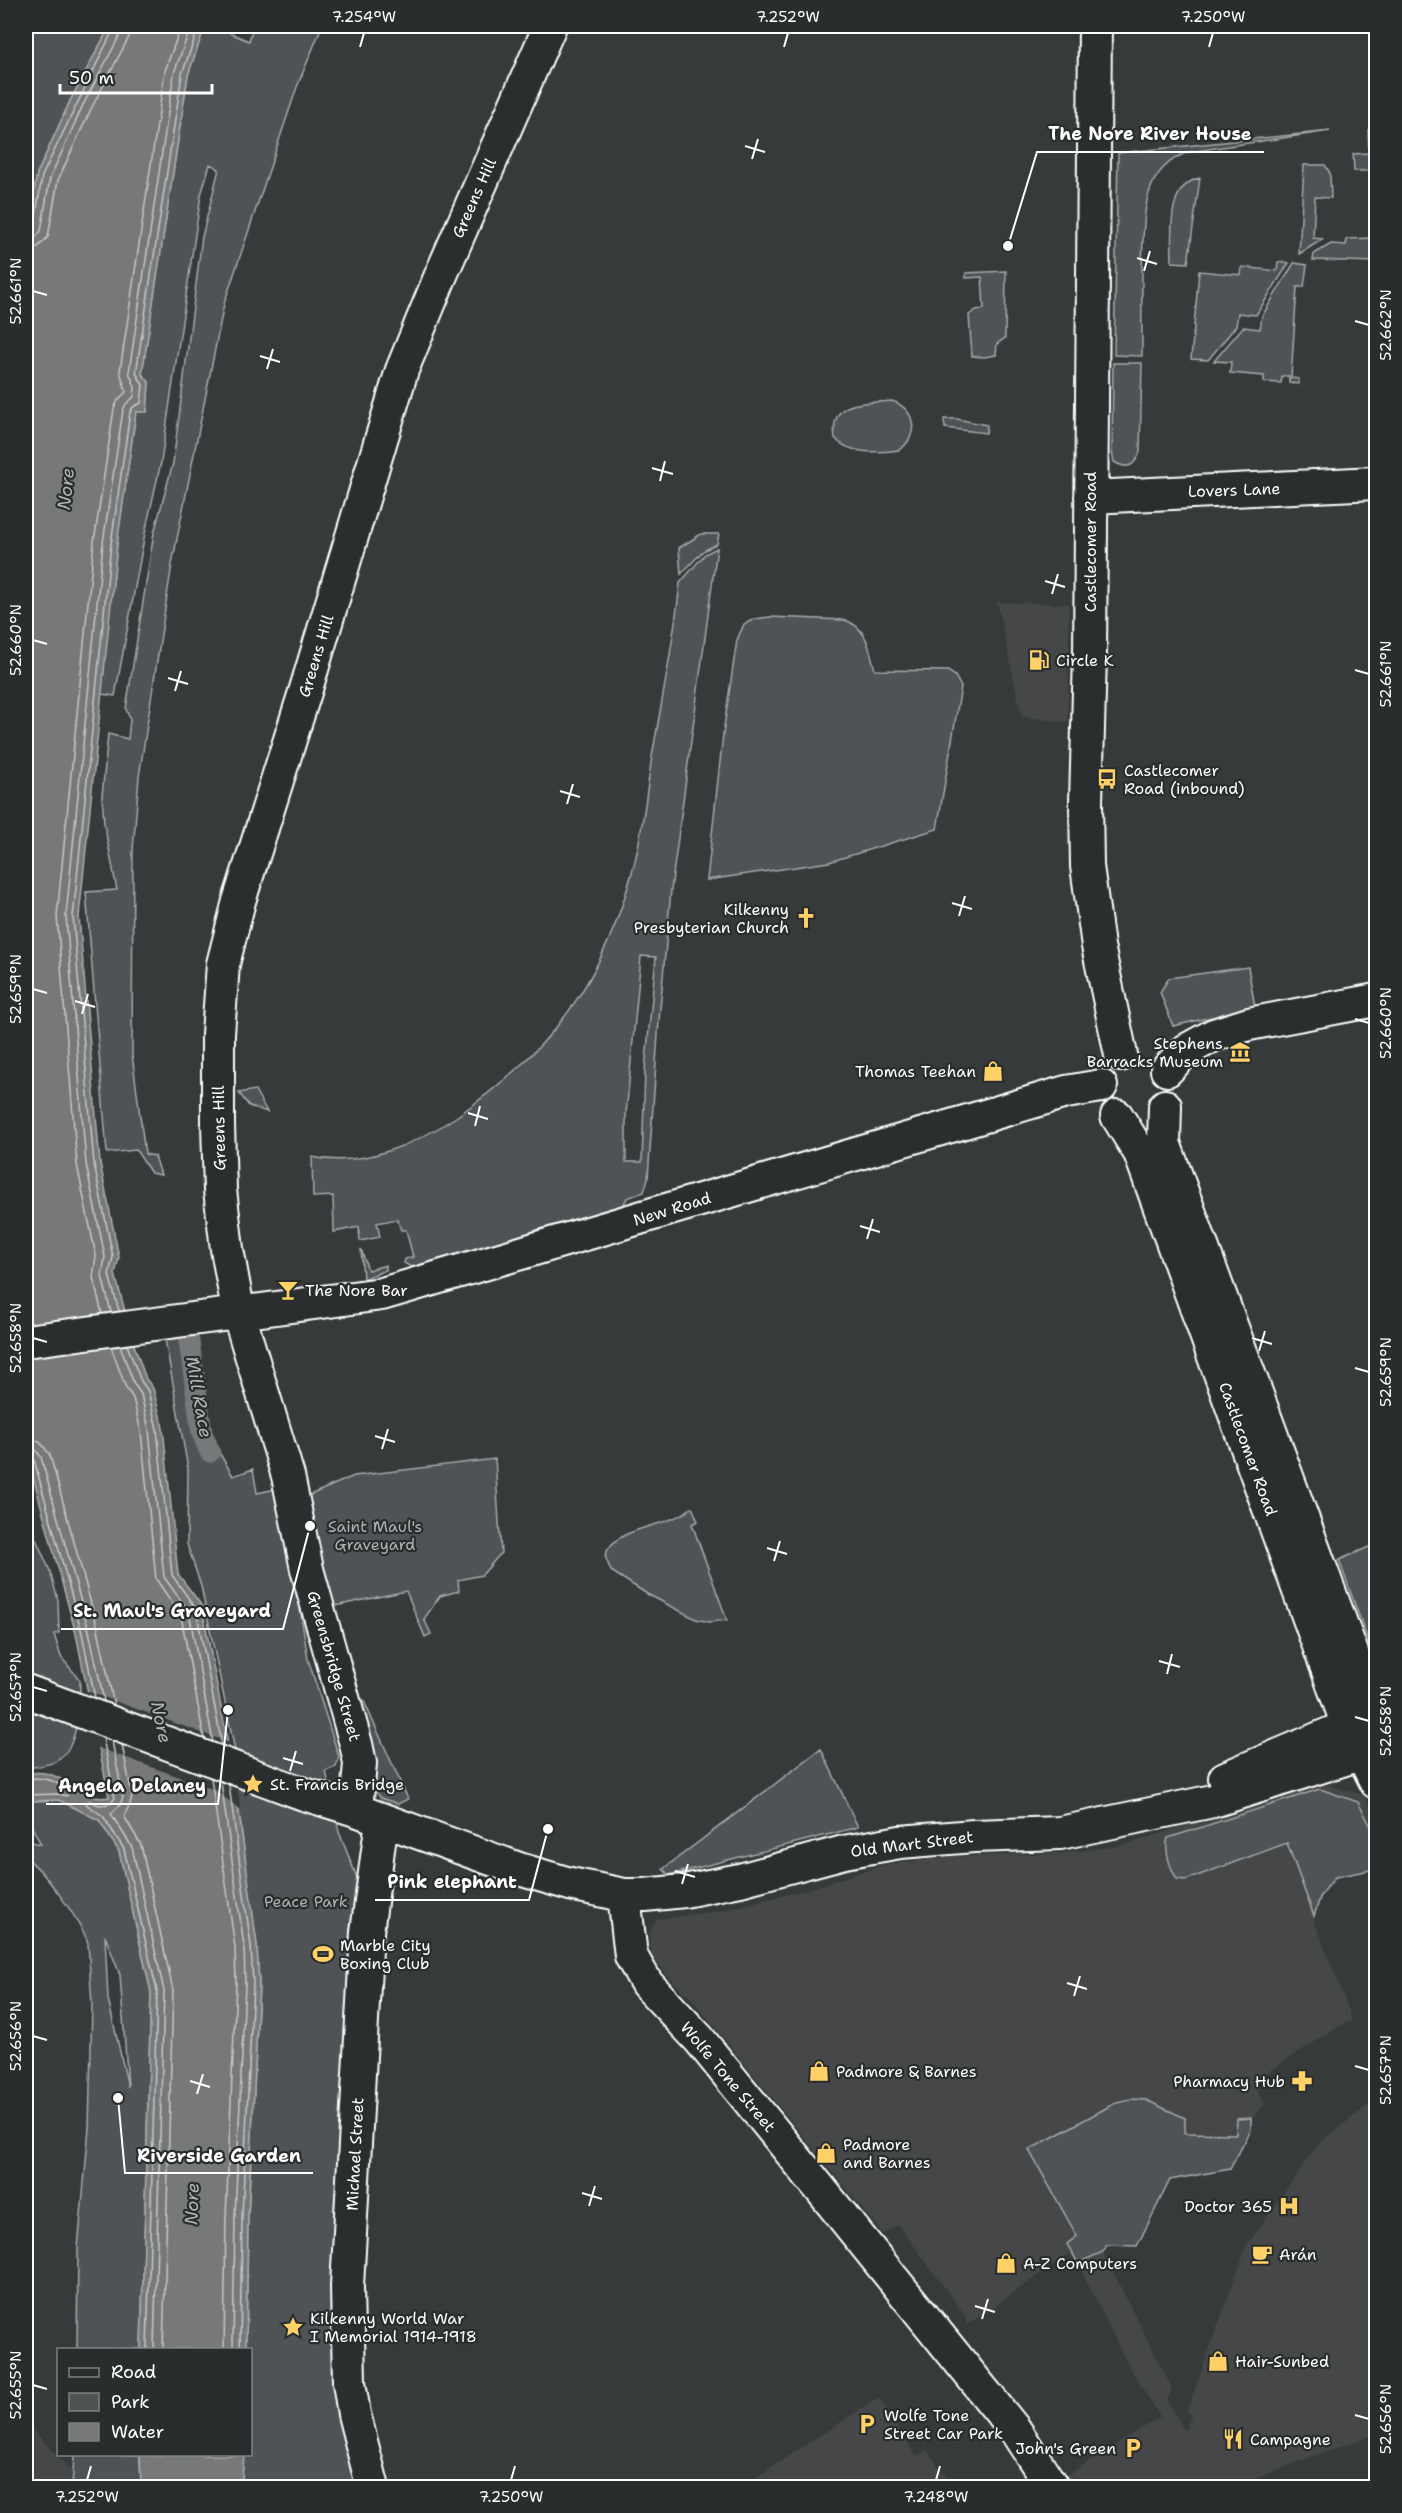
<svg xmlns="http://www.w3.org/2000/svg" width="1402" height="2513" font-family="'Shantell Sans',sans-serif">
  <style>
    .built { fill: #444748 }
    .green { fill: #505354; stroke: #a8a9aa; stroke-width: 1.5; fill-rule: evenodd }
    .water { fill: #767879; stroke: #adaeaf; stroke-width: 1.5 }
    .pier { fill: #373a3b }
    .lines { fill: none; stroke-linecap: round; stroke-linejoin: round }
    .shore { stroke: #c8c9c9; stroke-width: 1.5 }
    .canal { stroke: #767879; stroke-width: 21 }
    .secondary-casing { stroke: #fff; stroke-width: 36 }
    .secondary { stroke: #2a2d2e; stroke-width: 32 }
    .ticks { fill: none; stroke: #fff; stroke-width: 2 }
    .labels { text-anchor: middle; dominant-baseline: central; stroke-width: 4.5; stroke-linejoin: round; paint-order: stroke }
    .street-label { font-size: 16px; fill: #fff; stroke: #2a2d2e }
    .poi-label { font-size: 16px; fill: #fff; stroke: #2a2d2e; text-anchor: start }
    .park-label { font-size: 16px; fill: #b0b2b2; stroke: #2a2d2e }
    .water-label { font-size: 18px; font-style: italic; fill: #b4b5b5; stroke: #2a2d2e }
    .leader { fill: none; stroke: #fff; stroke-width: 2 }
    .callout-dot { fill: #fff; stroke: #2a2d2e; stroke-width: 2 }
    .callout-label { font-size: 18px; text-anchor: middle; font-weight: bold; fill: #fff; stroke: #2a2d2e; stroke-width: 4.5; stroke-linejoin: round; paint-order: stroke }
    .neatline { fill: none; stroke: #fff; stroke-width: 2 }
    .ticks-label { font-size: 15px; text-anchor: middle; fill: #fff }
  </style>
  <rect width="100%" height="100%" fill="#373a3b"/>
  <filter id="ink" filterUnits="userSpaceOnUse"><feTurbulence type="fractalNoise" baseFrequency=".0167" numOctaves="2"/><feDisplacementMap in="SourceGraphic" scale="12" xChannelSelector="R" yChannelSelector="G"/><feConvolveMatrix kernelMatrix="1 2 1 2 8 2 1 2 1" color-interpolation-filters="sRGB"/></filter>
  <g filter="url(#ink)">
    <path class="built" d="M 997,602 L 1069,604 L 1068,722 L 1022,717 Z
      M 1320,1783 L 1364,1795 L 1376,1819 L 1376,1870 L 1337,1878 L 1322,1896 L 1314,1920 L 1347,2005 L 1352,2021 L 1341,2025 L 1271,2070 L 1258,2083 L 1258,2092 L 1265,2105 L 1252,2118 L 1251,2130 L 1230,2169 L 1170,2180 L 1137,2246 L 1107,2245 L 1103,2252 L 1172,2388 L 1167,2401 L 1185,2431 L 1191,2416 L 1187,2411 L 1247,2245 L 1318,2144 L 1376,2099 L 1376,2434 L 1295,2463 L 1236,2487 L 1064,2487 L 1058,2482 L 1064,2477 L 1160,2417 L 1127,2363 L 1072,2252 L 967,2325 L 965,2315 L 906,2235 L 898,2225 L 883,2234 L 688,1994 L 683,1992 L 653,1959 L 649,1939 L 651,1928 L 658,1919 L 719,1911 L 805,1890 L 883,1865 L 951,1857 L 1061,1853 L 1121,1846 Z
      M 879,2397 L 916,2456 L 927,2450 L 953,2487 L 741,2487 Z
      M 26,2423 L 73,2472 L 72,2487 L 26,2487 Z"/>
    <path class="green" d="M 26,26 L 110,26 L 71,99 L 37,174 L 26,244 Z
      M 205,26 L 232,26 L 230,33 L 249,41 L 253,26 L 322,26 L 297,87 L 224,304 L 172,564 L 139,777 L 133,850 L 132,1054 L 145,1154 L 155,1156 L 161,1175 L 151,1173 L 136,1150 L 107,1153 L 86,892 L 117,890 L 104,823 L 102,796 L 108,734 L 128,739 L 130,719 L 126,709 L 154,533 L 173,463 L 202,237 L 219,169 L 210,164 L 201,195 L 161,462 L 145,533 L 115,696 L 101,694 L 117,544 L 136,412 L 147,411 L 149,382 L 142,374 L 188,75 Z
      M 1376,129 L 1376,262 L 1313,260 L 1314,254 L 1331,244 L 1346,245 L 1347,239 L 1374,238 L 1370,171 L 1354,171 L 1353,154 L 1369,153 L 1368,130 Z
      M 1330,131 L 1189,152 C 1170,158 1155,173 1149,193 C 1144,208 1144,224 1143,239 C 1141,278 1142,317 1142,356 L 1114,355 L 1118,153 Z
      M 1304,165 L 1325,165 L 1330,173 L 1331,198 L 1315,197 L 1313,238 L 1323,239 L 1299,254 Z
      M 1200,178 L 1188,263 L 1172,262 C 1172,236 1165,185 1200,178 Z
      M 1278,262 L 1289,263 L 1256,315 L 1238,313 L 1236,326 L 1208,360 L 1191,359 L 1199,271 L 1241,275 L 1242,267 L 1277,271 Z
      M 1294,263 L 1307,265 L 1304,287 L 1297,287 L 1291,378 L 1299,379 L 1299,384 L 1289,383 L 1289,376 L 1282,376 L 1281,383 L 1264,382 L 1264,376 L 1230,373 L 1231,362 L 1214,361 L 1243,327 L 1260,329 L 1262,316 Z
      M 1006,271 L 1005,338 L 997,344 L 996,355 L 984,357 L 972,356 L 969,315 L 976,310 L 984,309 L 982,277 L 966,278 L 966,273 Z
      M 1113,363 L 1142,363 L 1140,452 C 1135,466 1128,470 1114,462 L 1112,452 Z
      M 892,401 C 916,409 920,436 899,450 C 878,453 848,454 835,438 C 829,398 864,404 892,401 Z
      M 944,419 L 957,419 L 987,425 L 986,433 L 945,428 Z
      M 701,534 L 719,534 L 717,544 L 703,551 L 681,574 L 679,548 Z
      M 717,548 L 671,890 L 659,1020 L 648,1178 L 644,1192 L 627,1198 L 622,1208 L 411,1267 L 404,1263 L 405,1259 L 413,1257 L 406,1230 L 401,1230 L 397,1219 L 377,1223 L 380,1237 L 360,1241 L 359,1227 L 334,1232 L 333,1196 L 313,1197 L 312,1157 C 361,1168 416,1144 456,1117 C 553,1050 605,979 634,865 C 643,830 646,793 652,757 C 662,699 674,641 680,583 L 705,554 ZM 641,956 L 656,957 L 645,1070 L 642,1162 L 626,1162 L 626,1114 Z
      M 770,617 L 845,620 C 868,628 869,649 875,670 L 948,671 L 955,676 L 961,687 L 937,829 L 829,862 L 707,880 L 723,734 L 737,640 L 744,624 L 755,619 Z
      M 1248,967 L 1255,1007 L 1173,1026 L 1160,992 L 1169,978 Z
      M 255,1090 L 267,1112 L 249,1106 L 239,1093 Z
      M 361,1249 L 368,1270 L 386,1265 L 386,1270 L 363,1279 Z
      M 183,1337 L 196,1440 L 210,1458 L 220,1454 L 233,1476 L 253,1469 L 257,1493 L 281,1488 L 308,1659 L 339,1757 L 336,1767 L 326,1771 L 339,1832 L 358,1880 L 338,2394 L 351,2472 L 357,2487 L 241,2487 L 244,2455 L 250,2454 L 250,2350 L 246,2349 L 248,2217 L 259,1984 L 257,1945 L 234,1776 L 239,1770 L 201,1586 L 187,1544 L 188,1469 L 165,1339 Z
      M 495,1459 L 501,1553 L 482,1575 L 458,1580 L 459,1591 L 440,1596 L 424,1619 L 431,1634 L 425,1637 L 406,1591 L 330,1607 L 303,1498 L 354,1476 Z
      M 26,1500 L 32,1530 L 50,1571 L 58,1600 L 59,1633 L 54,1634 L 61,1657 L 80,1680 C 80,1702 79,1747 58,1760 C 49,1766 36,1766 26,1768 Z
      M 692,1507 L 698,1521 L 692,1524 L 727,1620 L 709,1622 L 696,1619 L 647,1594 L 611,1571 L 605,1556 C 615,1524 670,1529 692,1507 Z
      M 1376,1544 L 1376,1663 L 1339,1560 Z
      M 363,1699 L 408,1799 L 398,1804 L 381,1798 L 376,1792 L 359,1712 L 358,1703 Z
      M 821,1749 L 858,1827 L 669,1875 L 663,1869 Z
      M 1320,1789 L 1358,1802 L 1376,1836 L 1376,1869 L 1335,1877 L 1321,1895 L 1314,1916 L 1287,1843 L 1186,1880 L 1177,1879 C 1170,1868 1164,1850 1168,1838 Z
      M 59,1800 L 99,1820 L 119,1851 L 151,1992 L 141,2349 L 77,2349 L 78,2248 L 89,2128 L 92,2005 L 88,1943 C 82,1923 43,1869 26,1858 L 26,1841 L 41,1844 L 26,1816 L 26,1801 ZM 105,1936 L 120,1975 L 128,2087 L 108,1999 Z
      M 1131,2099 L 1146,2100 L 1185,2118 L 1185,2133 L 1236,2134 L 1237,2119 L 1251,2118 L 1251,2130 L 1230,2169 L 1170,2180 L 1137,2246 L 1107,2245 L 1103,2252 L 1078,2263 L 1067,2244 L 1077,2236 L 1029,2150 L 1117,2102 Z
      M 74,2455 L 140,2455 L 141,2487 L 72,2488 Z"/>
    <path class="water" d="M 110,26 L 205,26 L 188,75 L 142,374 L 149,382 L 147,412 L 136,412 L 117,544 L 79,917 L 100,1163 L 119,1257 L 115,1274 L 134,1345 L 146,1379 L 153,1388 L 163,1428 L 178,1574 L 202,1606 L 234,1776 L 257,1945 L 259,1984 L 248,2217 L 246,2349 L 141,2349 L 151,1992 L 119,1851 L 99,1820 L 59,1800 L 26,1801 L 26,1774 C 63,1764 78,1804 109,1797 L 76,1634 L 26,1451 L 26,244 L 37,174 L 71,99 Z
      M 140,2455 L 244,2455 L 241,2487 L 141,2487 Z"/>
    <path class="pier" d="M 84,1690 L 230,1743 L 241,1810 L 215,1790 L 96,1747 Z"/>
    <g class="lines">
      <path class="shore" d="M 26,233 L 31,232 L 34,228 L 42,176 L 115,26
        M 26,240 L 35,238 L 41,231 L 50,178 L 83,105 L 121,33 L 122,26
        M 26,249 L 38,247 L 48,237 L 58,180 L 91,109 L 129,37 L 131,26
        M 119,1311 L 109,1275 L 113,1257 L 94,1164 L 73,917 L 111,544 L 130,412 L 133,407 L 141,403 L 143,385 L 136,373 L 182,74 L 199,26
        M 111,1312 L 102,1276 L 105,1257 L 86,1164 L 66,916 L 103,543 L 123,410 L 126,404 L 134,397 L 135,387 L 129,372 L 174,73 L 191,26
        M 102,1314 L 93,1277 L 96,1256 L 77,1165 L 57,916 L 94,542 L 114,409 L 118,400 L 126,392 L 120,371 L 165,71 L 181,26
        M 127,1345 L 141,1381 L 148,1391 L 157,1429 L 172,1575 L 196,1609 L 222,1745
        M 120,1346 L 134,1384 L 141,1394 L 149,1430 L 164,1577 L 189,1612 L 213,1742
        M 111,1347 L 126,1388 L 133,1398 L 141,1432 L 156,1579 L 181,1616 L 204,1738
        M 26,1438 L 40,1442 L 50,1455 L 98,1629 L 114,1705
        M 26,1447 L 35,1449 L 41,1457 L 89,1631 L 104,1701
        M 26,1455 L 31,1456 L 34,1460 L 82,1633 L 95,1698
        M 103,1738 L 115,1798 L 110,1804 L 99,1805 L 89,1801 L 86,1804 L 103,1816 L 124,1849 L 157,1991 L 147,2350
        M 112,1741 L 123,1797 L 120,1805 L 111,1814 L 132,1847 L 164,1991 L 154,2350
        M 122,1745 L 132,1795 L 130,1804 L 124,1816 L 141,1845 L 173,1990 L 163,2350
        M 211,1778 L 235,1947 L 236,1984 L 226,2217 L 224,2350
        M 26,1779 C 43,1777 57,1779 69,1793 L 66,1796 L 59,1794 L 26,1795
        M 221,1782 L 244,1946 L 245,1984 L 235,2217 L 233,2350
        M 229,1785 L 251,1946 L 253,1984 L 242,2217 L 240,2350"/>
      <path class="canal" d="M 189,1341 L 202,1433 L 210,1452"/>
      <g class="secondary-casing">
        <path id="secondary" d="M 1095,26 L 1090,655 L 1086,802 L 1087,866 L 1098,946 L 1121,1055
          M 1091,497 L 1376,483
          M 1167,1070 L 1185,1051 L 1214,1035 L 1249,1024 L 1376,1000
          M 1165,1106 L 1164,1143 L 1376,1718
          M 1117,1116 L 1140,1153 L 1348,1726 L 1376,1782
          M 26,1341 L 382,1294 L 1066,1092 L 1101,1086
          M 26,1691 L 304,1794 L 356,1810 L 519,1869 L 570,1884 L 624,1895 L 645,1895 L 684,1891 L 740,1880 L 844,1852 L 900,1842 L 974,1836 L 1060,1833 L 1213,1801 L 1376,1749
          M 1225,1778 L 1367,1718
          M 356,1810 L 360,1763 L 356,1744 L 307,1569 L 288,1476 L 239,1315 L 227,1249 L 220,1190 L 218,1125 L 218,1034 L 223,964 L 239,901 L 306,689 L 402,370 L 441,275 L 550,26
          M 624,1895 L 631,1956 L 647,1984 L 699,2039 L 793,2155 L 1015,2430 L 1053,2488
          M 373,2488 L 354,2414 L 349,2382 L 347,2286 L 367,1932 L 382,1820"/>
      </g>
      <use href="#secondary" class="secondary"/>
    </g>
  </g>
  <path class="ticks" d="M 360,47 L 364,33M 784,47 L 788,33M 1209,47 L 1213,33M 745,146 L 765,152M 752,159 L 758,139M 1137,258 L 1157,264M 1144,271 L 1150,251M 33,291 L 47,295M 1355,321 L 1369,325M 260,356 L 280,362M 267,369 L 273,349M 652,468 L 673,474M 660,481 L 665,461M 1045,581 L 1065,587M 1052,594 L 1058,574M 33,640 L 47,644M 1355,670 L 1369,674M 168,678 L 188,684M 175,691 L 181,671M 560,791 L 580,797M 567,804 L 573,784M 952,903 L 972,909M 959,916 L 965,896M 33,989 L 47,993M 75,1001 L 95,1007M 82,1014 L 88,994M 1355,1019 L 1369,1023M 468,1113 L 488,1119M 475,1126 L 480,1106M 860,1226 L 880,1232M 867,1239 L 873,1219M 33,1338 L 47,1342M 1252,1338 L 1272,1344M 1259,1351 L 1265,1331M 1355,1368 L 1369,1372M 375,1436 L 395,1442M 382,1449 L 388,1429M 767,1548 L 787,1554M 774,1561 L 780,1541M 1159,1661 L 1180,1667M 1167,1674 L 1172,1654M 33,1687 L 47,1691M 1355,1717 L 1369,1721M 283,1758 L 303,1764M 290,1771 L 296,1751M 675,1871 L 695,1877M 682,1884 L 688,1864M 1067,1983 L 1087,1989M 1074,1996 L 1080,1976M 33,2036 L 47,2040M 1355,2066 L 1369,2070M 190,2081 L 210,2087M 197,2094 L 203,2074M 582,2193 L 602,2199M 589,2206 L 595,2186M 975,2306 L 995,2312M 982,2319 L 988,2299M 33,2385 L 47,2389M 1355,2415 L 1369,2419M 87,2480 L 91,2466M 511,2480 L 515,2466M 936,2480 L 940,2466"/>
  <defs>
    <g id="fuel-bare" transform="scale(1.62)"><path d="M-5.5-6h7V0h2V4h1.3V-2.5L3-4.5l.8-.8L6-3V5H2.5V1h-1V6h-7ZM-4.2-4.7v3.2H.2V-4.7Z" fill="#ffd166" stroke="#2a2d2e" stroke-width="2.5" paint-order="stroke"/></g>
    <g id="bus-bare" transform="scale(1.62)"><path d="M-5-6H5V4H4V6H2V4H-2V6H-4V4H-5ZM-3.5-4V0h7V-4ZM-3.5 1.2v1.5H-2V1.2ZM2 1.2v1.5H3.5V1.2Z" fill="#ffd166" stroke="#2a2d2e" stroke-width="2.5" paint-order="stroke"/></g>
    <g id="church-bare" transform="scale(1.62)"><path d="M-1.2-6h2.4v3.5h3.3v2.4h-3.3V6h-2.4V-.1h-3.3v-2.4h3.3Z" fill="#ffd166" stroke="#2a2d2e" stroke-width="2.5" paint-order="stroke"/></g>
    <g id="museum-bare" transform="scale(1.62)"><path d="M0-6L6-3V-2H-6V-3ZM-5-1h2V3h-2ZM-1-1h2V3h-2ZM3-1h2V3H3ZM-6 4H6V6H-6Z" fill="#ffd166" stroke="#2a2d2e" stroke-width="2.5" paint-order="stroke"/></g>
    <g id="shop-bare" transform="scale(1.62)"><path d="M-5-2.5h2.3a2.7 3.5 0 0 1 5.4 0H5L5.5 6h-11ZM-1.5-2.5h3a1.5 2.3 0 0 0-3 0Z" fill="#ffd166" stroke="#2a2d2e" stroke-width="2.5" paint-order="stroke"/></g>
    <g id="bar-bare" transform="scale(1.62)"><path d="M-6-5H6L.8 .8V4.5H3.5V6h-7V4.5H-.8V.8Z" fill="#ffd166" stroke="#2a2d2e" stroke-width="2.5" paint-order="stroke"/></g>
    <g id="sight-bare" transform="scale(1.62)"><path d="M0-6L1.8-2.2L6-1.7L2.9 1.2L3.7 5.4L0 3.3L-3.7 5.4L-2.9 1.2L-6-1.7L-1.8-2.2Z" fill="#ffd166" stroke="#2a2d2e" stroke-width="2.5" paint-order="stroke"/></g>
    <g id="stadium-bare" transform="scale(1.62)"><path d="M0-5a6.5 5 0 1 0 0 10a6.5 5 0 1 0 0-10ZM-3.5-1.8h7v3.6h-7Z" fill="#ffd166" stroke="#2a2d2e" stroke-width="2.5" paint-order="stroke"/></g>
    <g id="pharmacy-bare" transform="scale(1.62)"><path d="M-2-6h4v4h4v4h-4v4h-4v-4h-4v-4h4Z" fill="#ffd166" stroke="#2a2d2e" stroke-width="2.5" paint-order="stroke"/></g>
    <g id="hospital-bare" transform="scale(1.62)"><path d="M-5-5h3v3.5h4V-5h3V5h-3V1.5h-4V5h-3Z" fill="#ffd166" stroke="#2a2d2e" stroke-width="2.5" paint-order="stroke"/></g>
    <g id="cafe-bare" transform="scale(1.62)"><path d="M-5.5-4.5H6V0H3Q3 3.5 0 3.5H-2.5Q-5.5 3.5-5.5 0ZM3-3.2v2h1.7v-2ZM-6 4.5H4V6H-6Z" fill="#ffd166" stroke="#2a2d2e" stroke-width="2.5" paint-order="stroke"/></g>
    <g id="parking-bare" transform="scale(1.62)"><path d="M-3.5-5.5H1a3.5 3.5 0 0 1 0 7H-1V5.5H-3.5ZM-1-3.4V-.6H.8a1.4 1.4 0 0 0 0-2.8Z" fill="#ffd166" stroke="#2a2d2e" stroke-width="2.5" paint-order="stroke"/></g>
    <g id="restaurant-bare" transform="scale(1.62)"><path d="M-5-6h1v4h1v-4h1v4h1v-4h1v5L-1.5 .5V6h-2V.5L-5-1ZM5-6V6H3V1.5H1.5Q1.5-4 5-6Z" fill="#ffd166" stroke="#2a2d2e" stroke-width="2.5" paint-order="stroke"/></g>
  </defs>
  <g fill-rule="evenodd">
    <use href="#fuel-bare" x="1039" y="660"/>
    <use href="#bus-bare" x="1107" y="779"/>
    <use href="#church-bare" x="806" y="918"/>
    <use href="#museum-bare" x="1240" y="1052"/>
    <use href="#shop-bare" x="993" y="1071"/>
    <use href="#bar-bare" x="288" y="1290"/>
    <use href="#sight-bare" x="253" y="1784"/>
    <use href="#stadium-bare" x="323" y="1954"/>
    <use href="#shop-bare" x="819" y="2071"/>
    <use href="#pharmacy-bare" x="1302" y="2081"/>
    <use href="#shop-bare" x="826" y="2153"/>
    <use href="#hospital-bare" x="1289" y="2206"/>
    <use href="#cafe-bare" x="1262" y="2254"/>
    <use href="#shop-bare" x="1006" y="2263"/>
    <use href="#sight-bare" x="293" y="2327"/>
    <use href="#shop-bare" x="1218" y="2361"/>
    <use href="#parking-bare" x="867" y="2424"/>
    <use href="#restaurant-bare" x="1233" y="2439"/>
    <use href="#parking-bare" x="1133" y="2448"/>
  </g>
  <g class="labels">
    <g class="street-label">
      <text transform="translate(474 198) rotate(-66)">Greens Hill</text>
      <text transform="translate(1234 490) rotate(-2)">Lovers Lane</text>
      <text transform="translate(1090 542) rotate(-90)">Castlecomer Road</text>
      <text transform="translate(316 656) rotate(-73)">Greens Hill</text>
      <text transform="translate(219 1128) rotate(-91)">Greens Hill</text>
      <text transform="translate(672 1209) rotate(-17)">New Road</text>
      <text transform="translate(1248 1449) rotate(70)">Castlecomer Road</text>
      <text transform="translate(334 1666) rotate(74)">Greensbridge Street</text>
      <text transform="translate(912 1844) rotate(-7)">Old Mart Street</text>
      <text transform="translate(728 2077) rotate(50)">Wolfe Tone Street</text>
      <text transform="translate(355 2154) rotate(-87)">Michael Street</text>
    </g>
    <g class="poi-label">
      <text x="1056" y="660">Circle K</text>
      <text x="1124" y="770">Castlecomer<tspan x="1124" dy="18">Road (inbound)</tspan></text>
      <text x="789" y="909" text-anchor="end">Kilkenny<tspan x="789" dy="18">Presbyterian Church</tspan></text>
      <text x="1223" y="1043" text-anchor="end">Stephens<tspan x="1223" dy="18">Barracks Museum</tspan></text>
      <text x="976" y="1071" text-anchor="end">Thomas Teehan</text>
      <text x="305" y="1290">The Nore Bar</text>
      <text x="270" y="1784">St. Francis Bridge</text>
      <text x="340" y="1945">Marble City<tspan x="340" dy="18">Boxing Club</tspan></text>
      <text x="836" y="2071">Padmore &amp; Barnes</text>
      <text x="1285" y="2081" text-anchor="end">Pharmacy Hub</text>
      <text x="843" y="2144">Padmore<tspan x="843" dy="18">and Barnes</tspan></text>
      <text x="1272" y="2206" text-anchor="end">Doctor 365</text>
      <text x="1279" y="2254">Arán</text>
      <text x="1023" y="2263">A-Z Computers</text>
      <text x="310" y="2318">Kilkenny World War<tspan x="310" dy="18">I Memorial 1914-1918</tspan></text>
      <text x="1235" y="2361">Hair-Sunbed</text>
      <text x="884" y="2415">Wolfe Tone<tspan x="884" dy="18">Street Car Park</tspan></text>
      <text x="1250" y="2439">Campagne</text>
      <text x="1116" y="2448" text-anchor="end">John's Green</text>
    </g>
    <g class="park-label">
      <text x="375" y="1526">Saint Maul's<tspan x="375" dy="18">Graveyard</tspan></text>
      <text x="306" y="1901">Peace Park</text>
    </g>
    <g class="water-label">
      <text transform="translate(66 489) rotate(-84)">Nore</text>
      <text transform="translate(199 1397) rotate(80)">Mill Race</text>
      <text transform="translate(161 1722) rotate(78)">Nore</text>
      <text transform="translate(192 2204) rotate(-88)">Nore</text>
    </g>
  </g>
  <path class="leader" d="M1008 246L1037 152H1264M310 1526L283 1629H61M228 1710L218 1804H46M548 1829L529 1900H375M118 2098L125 2173H313"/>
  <g class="callout-dot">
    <circle cx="1008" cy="246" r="6"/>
    <circle cx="310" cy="1526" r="6"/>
    <circle cx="228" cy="1710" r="6"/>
    <circle cx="548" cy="1829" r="6"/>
    <circle cx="118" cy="2098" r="6"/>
  </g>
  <g class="callout-label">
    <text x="1150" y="140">The Nore River House</text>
    <text x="172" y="1617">St. Maul's Graveyard</text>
    <text x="132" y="1792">Angela Delaney</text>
    <text x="452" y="1888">Pink elephant</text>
    <text x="219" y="2162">Riverside Garden</text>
  </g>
  <rect width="1402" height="2513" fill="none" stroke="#2a2d2e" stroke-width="66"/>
  <rect x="57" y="2348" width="195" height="108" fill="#2a2d2e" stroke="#7f8182" stroke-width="1.5"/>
  <rect x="69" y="2368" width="30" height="9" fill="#2a2d2e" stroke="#7f8182" stroke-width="1.5"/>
  <text x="111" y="2378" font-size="18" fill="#ffffff">Road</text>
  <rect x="69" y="2393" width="30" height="18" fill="#505354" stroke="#7f8182" stroke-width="1.5"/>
  <text x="111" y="2408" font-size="18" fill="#ffffff">Park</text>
  <rect x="69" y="2423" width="30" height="18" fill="#767879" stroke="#7f8182" stroke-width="1.5"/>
  <text x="111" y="2438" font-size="18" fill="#ffffff">Water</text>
  <path d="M60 84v9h152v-9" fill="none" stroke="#ffffff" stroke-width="3"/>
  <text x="69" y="84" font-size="18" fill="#ffffff" stroke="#2a2d2e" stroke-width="4.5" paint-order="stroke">50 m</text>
  <rect x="33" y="33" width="1336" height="2447" class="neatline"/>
  <g class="ticks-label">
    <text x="364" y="22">7.254°W</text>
    <text x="788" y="22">7.252°W</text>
    <text x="1213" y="22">7.250°W</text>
    <text transform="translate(16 291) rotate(-90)" y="5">52.661°N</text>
    <text transform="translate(1386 325) rotate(-90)" y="5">52.662°N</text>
    <text transform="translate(16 640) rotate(-90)" y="5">52.660°N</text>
    <text transform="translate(1386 674) rotate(-90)" y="5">52.661°N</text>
    <text transform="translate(16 989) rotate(-90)" y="5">52.659°N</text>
    <text transform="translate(1386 1023) rotate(-90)" y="5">52.660°N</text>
    <text transform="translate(16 1338) rotate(-90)" y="5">52.658°N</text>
    <text transform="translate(1386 1372) rotate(-90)" y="5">52.659°N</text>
    <text transform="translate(16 1687) rotate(-90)" y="5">52.657°N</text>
    <text transform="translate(1386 1721) rotate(-90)" y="5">52.658°N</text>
    <text transform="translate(16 2036) rotate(-90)" y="5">52.656°N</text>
    <text transform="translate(1386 2070) rotate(-90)" y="5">52.657°N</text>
    <text transform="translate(16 2385) rotate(-90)" y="5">52.655°N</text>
    <text transform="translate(1386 2419) rotate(-90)" y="5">52.656°N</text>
    <text x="87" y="2502">7.252°W</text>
    <text x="511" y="2502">7.250°W</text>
    <text x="936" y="2502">7.248°W</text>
  </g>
</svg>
